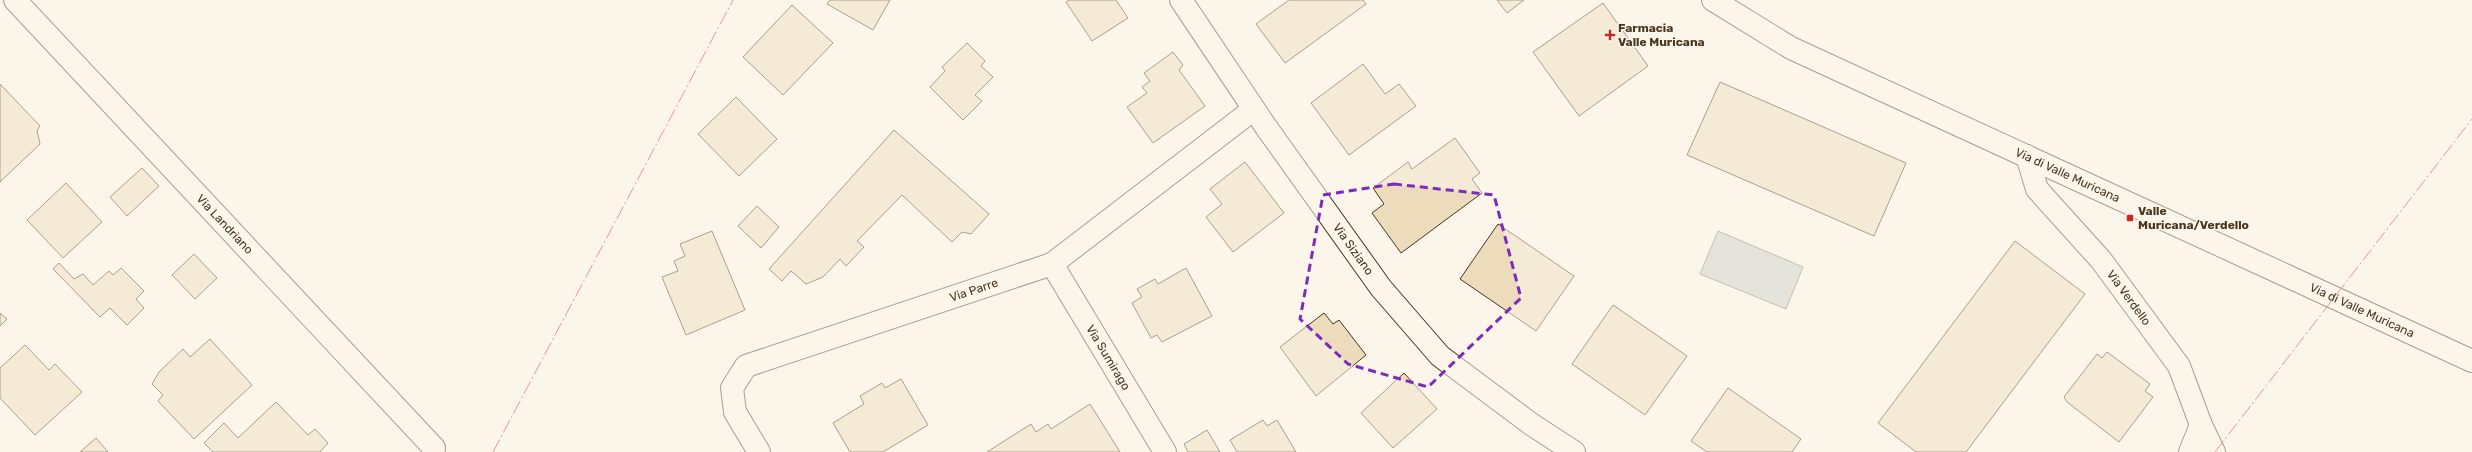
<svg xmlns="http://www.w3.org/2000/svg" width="2472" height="452" font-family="Rubik,sans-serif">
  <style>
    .water { fill: #c9cecd; stroke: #887966 }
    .building { fill: #ecdcbc; stroke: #4a3520 }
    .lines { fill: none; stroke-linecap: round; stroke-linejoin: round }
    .minor-casing { stroke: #4a3520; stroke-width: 24 }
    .minor { stroke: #fbf6e9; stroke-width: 22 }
    .power { stroke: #c62828; stroke-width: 1; stroke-dasharray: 14 3 2 3; stroke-linecap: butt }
    .marked { fill: none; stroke: #7b2cbf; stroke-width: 3; stroke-dasharray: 8 5; stroke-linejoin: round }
    .poi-dot { fill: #c62828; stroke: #fbf6e9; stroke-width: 1.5 }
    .labels { text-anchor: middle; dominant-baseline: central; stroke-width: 3; stroke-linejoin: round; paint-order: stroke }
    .poi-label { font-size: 12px; font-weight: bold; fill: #4a3520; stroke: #fbf6e9; text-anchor: start }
    .street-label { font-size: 12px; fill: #4a3520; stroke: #fbf6e9 }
  </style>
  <rect width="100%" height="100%" fill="#fbf6e9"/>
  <path class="water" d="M 1718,231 L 1803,267 L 1786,309 L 1700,274 Z"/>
  <path class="building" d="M 830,0 L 890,0 L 873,30 L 827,4 Z
    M 1069,0 L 1116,0 L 1128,18 L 1092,41 L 1066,2 Z
    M 1289,0 L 1363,0 L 1366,4 L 1285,63 L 1256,24 Z
    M 1497,0 L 1524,0 L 1507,13 Z
    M 1603,3 L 1648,66 L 1579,116 L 1533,52 Z
    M 792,5 L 833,43 L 783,95 L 743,57 Z
    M 967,43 L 985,61 L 981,66 L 993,77 L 975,95 L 982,101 L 963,120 L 930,87 L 945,71 L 942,67 Z
    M 1173,52 L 1183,65 L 1179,70 L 1205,106 L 1153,143 L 1127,107 L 1147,93 L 1142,87 L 1150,81 L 1144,73 Z
    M 1363,64 L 1385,94 L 1399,84 L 1416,106 L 1349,155 L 1311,103 Z
    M 1720,82 L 1906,163 L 1874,236 L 1687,155 Z
    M 0,84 L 40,126 L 37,131 L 40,144 L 0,182 Z
    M 736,97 L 777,139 L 739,176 L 698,134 Z
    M 894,130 L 989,214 L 971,234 L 962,232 L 952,242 L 902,195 L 857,241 L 864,247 L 846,266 L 840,259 L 823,277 L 806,284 L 791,271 L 782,281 L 769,269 Z
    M 1455,138 L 1480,173 L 1472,179 L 1482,193 L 1401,253 L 1372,213 L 1384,204 L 1373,188 L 1408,162 L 1412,169 Z
    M 1245,162 L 1284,213 L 1233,252 L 1206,217 L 1222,204 L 1210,189 Z
    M 142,168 L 159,186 L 127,216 L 110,197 Z
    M 66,183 L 102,222 L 63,258 L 27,220 Z
    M 757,206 L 779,227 L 761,248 L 738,226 Z
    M 1498,224 L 1574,276 L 1536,331 L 1460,279 Z
    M 712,231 L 745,310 L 686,335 L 662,277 L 678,271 L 674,261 L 685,256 L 680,244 Z
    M 2015,241 L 2085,294 L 1966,452 L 1916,452 L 1878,423 Z
    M 194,254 L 217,278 L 195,299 L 172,275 Z
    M 59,263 L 74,279 L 83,274 L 93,285 L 109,271 L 113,275 L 121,268 L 144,291 L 136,299 L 144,308 L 127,325 L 110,308 L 100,317 L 53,269 Z
    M 1186,268 L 1212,316 L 1162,342 L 1157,335 L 1151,338 L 1132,303 L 1142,297 L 1137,289 L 1155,279 L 1158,284 Z
    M 1613,305 L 1687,356 L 1645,415 L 1572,364 Z
    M 0,313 L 7,319 L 0,326 Z
    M 1324,313 L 1333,324 L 1339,320 L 1366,355 L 1316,396 L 1280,347 Z
    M 210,339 L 252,385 L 194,439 L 158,401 L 163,395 L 152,384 L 159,372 L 183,349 L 190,357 Z
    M 25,345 L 49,370 L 55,364 L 82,392 L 35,435 L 0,398 L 0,368 Z
    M 2107,352 L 2150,384 L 2145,391 L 2153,397 L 2119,442 L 2067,402 L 2064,397 L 2097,354 L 2102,358 Z
    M 1404,373 L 1437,409 L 1393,448 L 1361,413 Z
    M 901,379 L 928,425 L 883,452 L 850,452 L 833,423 L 864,404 L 860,396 L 882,383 L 885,388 Z
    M 1728,388 L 1801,439 L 1792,452 L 1707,452 L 1691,441 Z
    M 276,402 L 308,435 L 315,429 L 328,443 L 320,452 L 213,452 L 204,443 L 224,423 L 238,438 Z
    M 1090,404 L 1120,452 L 987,452 L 1031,424 L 1036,432 L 1048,424 L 1051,429 Z
    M 1263,420 L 1267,426 L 1277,420 L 1296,452 L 1237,452 L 1230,440 Z
    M 1207,430 L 1220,452 L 1188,452 L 1184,444 Z
    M 96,438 L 108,452 L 80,452 Z"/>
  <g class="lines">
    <g class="minor-casing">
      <g id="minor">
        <path id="s1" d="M 15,0 L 434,448"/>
        <path id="s2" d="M 1181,0 L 1266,127 L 1381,288 L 1440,356 L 1531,424 L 1574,452"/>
        <path id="s3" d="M 1713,0 L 1791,48 L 2472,361"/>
        <path id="s4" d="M 2027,156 L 2037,189 L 2101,260 L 2179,366 L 2201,425 L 2190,452"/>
        <path id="s5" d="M 1052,264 L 1165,452"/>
        <path d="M 2201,425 L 2214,452"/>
        <path id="s6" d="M 759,452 L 735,412 L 732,388 L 746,366 L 1052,264 L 1254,109"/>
      </g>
    </g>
    <use href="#minor" class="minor"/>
    <path class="power" d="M 493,452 L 733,0
      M 2215,452 L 2472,119"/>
  </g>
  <path d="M0 0H2472V452H0ZM 1394,184 L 1494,195 L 1521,298 L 1428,387 L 1348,364 L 1300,319 L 1323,195 Z" fill="#fbf6e9" fill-opacity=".55" fill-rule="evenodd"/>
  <path class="marked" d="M 1394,184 L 1494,195 L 1521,298 L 1428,387 L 1348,364 L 1300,319 L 1323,195 Z"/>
  <g class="poi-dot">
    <path d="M1608 29h4v4h4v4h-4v4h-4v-4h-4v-4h4z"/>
    <rect x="2126" y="214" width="8" height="8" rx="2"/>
  </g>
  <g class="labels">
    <g class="poi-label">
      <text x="1618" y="28">Farmacia<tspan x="1618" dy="14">Valle Muricana</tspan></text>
      <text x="2138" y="211">Valle<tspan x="2138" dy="14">Muricana/Verdello</tspan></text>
    </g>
    <g class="street-label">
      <text stroke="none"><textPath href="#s3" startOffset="396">Via di Valle Muricana</textPath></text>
      <text stroke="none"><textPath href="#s1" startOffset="307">Via Landriano</textPath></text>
      <text stroke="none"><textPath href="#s2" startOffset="303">Via Siziano</textPath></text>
      <text stroke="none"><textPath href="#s6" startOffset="337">Via Parre</textPath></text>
      <text stroke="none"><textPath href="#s4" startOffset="177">Via Verdello</textPath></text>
      <text stroke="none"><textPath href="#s3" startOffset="720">Via di Valle Muricana</textPath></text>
      <text stroke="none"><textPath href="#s5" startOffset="109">Via Sumirago</textPath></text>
    </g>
  </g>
</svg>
